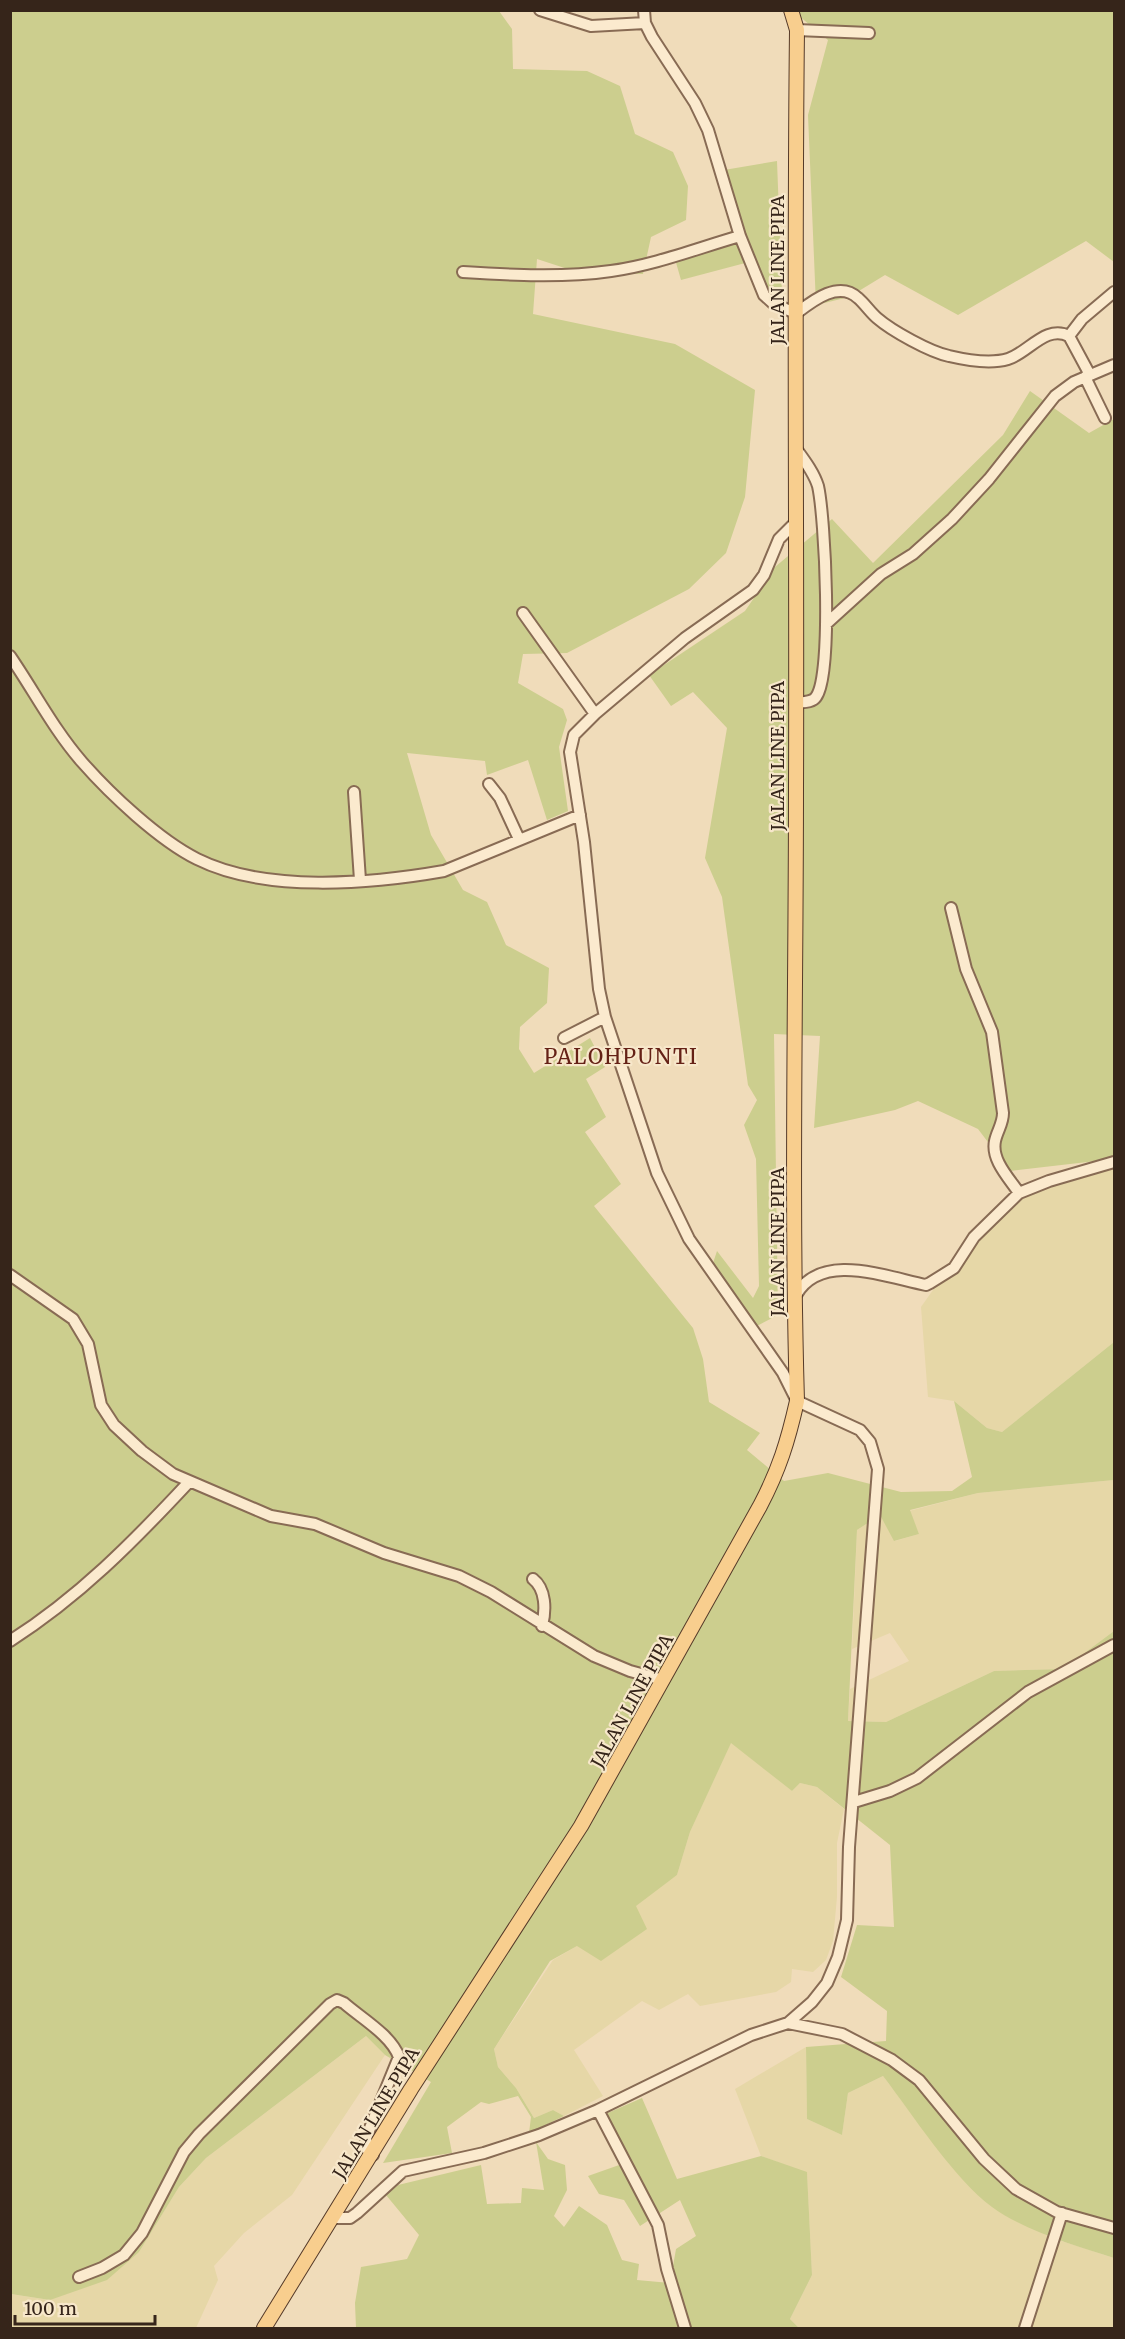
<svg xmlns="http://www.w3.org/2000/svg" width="1125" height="2339" font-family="Merriweather,serif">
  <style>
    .farmland { fill: #e6d7a7 }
    .green { fill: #ccce8e }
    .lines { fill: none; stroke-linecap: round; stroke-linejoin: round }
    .minor-casing { stroke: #886b54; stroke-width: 14 }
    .major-casing { stroke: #553a29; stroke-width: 16 }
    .minor { stroke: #fbeace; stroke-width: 10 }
    .major { stroke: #f8ce8e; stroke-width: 14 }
    .labels { text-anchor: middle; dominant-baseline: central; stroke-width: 4.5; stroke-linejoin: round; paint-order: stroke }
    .street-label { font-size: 18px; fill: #36251a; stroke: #f7e7ca }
    .quarter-label { font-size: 21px; letter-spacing: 1.5px; fill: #652116; stroke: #f7e7ca }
  </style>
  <rect width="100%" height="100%" fill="#f0dcba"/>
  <path class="farmland" d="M 1096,1161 L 1114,1163 L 1114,1342 L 1002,1432 L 987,1428 L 954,1401 L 928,1397 L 921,1307 L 952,1263 L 1016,1198 Z
    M 1114,1480 L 1114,1631 L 1063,1669 L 994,1671 L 886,1722 L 848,1721 L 850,1689 L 909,1661 L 890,1633 L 852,1649 L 857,1530 L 880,1515 L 895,1541 L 919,1534 L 909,1511 L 978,1493 Z
    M 731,1742 L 792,1791 L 800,1783 L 817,1787 L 844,1809 L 837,1843 L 837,1897 L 833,1941 L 826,1960 L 813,1972 L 792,1969 L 791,1982 L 776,1992 L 700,2006 L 688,1994 L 659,2010 L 642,2001 L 574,2050 L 603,2096 L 564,2116 L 553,2110 L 534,2118 L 516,2088 L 498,2067 L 494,2049 L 553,1960 L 577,1946 L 677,1875 L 690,1832 Z
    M 366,2036 L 385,2055 L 292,2195 L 244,2233 L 214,2266 L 218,2280 L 196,2328 L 11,2328 L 10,2294 L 50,2300 L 139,2252 L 179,2187 L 206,2158 Z
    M 806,2047 L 807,2119 L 842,2135 L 848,2093 L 883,2076 L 950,2165 L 1049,2237 L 1114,2258 L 1114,2328 L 799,2328 L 790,2319 L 812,2275 L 807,2173 L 761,2156 L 735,2089 Z"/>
  <path class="green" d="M 10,11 L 499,11 L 512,29 L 513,69 L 587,71 L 620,86 L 635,134 L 673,152 L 688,186 L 686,220 L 651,237 L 643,274 L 580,273 L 537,259 L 533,314 L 675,344 L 755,390 L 745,497 L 726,553 L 689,589 L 567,653 L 523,654 L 518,683 L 563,709 L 567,720 L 559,747 L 568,811 L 547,820 L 528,760 L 487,775 L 485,761 L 407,753 L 431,835 L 463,890 L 487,902 L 506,945 L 549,968 L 547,1003 L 520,1027 L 519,1049 L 534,1073 L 590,1038 L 605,1067 L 586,1079 L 606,1117 L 585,1132 L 621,1184 L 594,1206 L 693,1328 L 703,1359 L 709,1402 L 760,1433 L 747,1450 L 784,1481 L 828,1473 L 901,1492 L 952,1491 L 972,1477 L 954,1401 L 987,1428 L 1002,1432 L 1114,1342 L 1114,1480 L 978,1493 L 910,1510 L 919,1534 L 894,1541 L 880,1515 L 857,1530 L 848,1721 L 886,1722 L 994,1671 L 1063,1669 L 1114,1631 L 1114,2258 C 1076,2246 1025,2231 992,2207 C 953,2178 913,2115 883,2076 L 848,2093 L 842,2135 L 807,2119 L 806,2047 L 886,2041 L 887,2011 L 841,1977 L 857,1925 L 894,1927 L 890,1845 L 817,1787 L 800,1783 L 792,1791 L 731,1743 L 690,1832 L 677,1875 L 636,1906 L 647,1929 L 601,1961 L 577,1946 L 550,1961 L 494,2049 L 498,2067 L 516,2088 L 534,2118 L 553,2110 L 564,2116 L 529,2133 L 531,2117 L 518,2096 L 489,2104 L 481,2102 L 447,2127 L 452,2153 L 383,2163 L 431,2082 L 385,2055 L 366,2036 L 206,2158 L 179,2187 L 139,2252 L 107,2280 L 50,2300 L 11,2294 Z
    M 793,11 L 1114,11 L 1114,262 L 1086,241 L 958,315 L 885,275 L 849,297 L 816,305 L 808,115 L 828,40 Z
    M 777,161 L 782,293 L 763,294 L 749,262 L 681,280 L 673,252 L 735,230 L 724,170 Z
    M 1030,391 L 1089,433 L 1114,419 L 1114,1163 L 1096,1161 L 1010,1171 L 978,1129 L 918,1101 L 895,1110 L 814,1128 L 820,1036 L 774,1034 L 778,1315 L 755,1327 L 713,1263 L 717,1251 L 753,1298 L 759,1286 L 756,1159 L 744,1125 L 757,1100 L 748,1085 L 722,897 L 705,858 L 727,728 L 693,692 L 671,706 L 649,675 L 745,611 L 775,567 L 832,519 L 873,563 L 1003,435 Z
    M 642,2098 L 677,2179 L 761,2156 L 807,2172 L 812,2275 L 790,2319 L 799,2328 L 356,2328 L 355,2303 L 361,2267 L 407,2259 L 419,2235 L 386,2195 L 398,2185 L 481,2165 L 487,2204 L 521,2203 L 522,2188 L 544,2190 L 536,2142 L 548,2159 L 565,2165 L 567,2190 L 554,2216 L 564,2227 L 579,2206 L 607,2225 L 622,2260 L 639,2264 L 637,2280 L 670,2283 L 676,2249 L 696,2236 L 680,2200 L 640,2226 L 624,2200 L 599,2194 L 588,2176 L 622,2164 L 601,2116 Z"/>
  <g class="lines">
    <g class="minor-casing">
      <path id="minor" d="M 540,10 L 591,26 L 645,23
        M 644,10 L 645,23 L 652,37 L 695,103 L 708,130 L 740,236 L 764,295 L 774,304 L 793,312
        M 797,30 L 869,33
        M 463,272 C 512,275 562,278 611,271 C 655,265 698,248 740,236
        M 794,315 C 810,303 838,279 858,298 C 865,304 870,312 877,318 C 892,331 930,352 949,356 C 966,360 991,364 1008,359 C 1028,353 1046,324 1069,336 L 1090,375
        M 1069,336 L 1082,319 L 1114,292
        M 1085,377 L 1105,418
        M 523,613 L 595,714
        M 826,624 L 881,574 L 913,554 L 952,519 L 989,479 L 1055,396 L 1074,382 L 1114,365
        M 10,656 C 34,691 54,730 82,762 C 110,794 159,840 197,859 C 265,893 370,884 444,871 L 580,815
        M 795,703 C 802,702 812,703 816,697 C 833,674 825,517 818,486 C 814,473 805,461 797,450
        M 489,784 L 500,798 L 519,839
        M 354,792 L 360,880
        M 951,908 L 966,969 L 992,1032 L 1003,1113 C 1003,1124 997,1131 995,1141 C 991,1160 1009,1178 1019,1193
        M 564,1038 L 605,1017
        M 10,1275 L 73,1319 L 88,1344 L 101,1405 L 114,1425 L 142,1451 L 173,1474 L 271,1516 L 315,1524 L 384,1553 L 459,1576 L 491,1592 L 594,1656 L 630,1671 L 663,1680
        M 796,1295 C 821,1251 886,1277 926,1285 L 930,1283 L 954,1268 L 974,1237 L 1019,1193 L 1049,1181 L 1114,1162
        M 533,1579 C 546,1589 546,1610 542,1626
        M 10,1641 C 79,1597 133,1542 188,1483
        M 854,1802 L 890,1791 L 917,1778 L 1028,1692 L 1114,1645
        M 788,2023 L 812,2002 L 827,1983 L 838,1957 L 847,1920 L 849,1847 L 878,1469 L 870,1442 L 860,1430 L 797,1401 L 783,1373 L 689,1239 L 657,1173 L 605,1017 L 599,989 L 584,842 L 570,752 L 574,735 L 595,714 L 685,638 L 753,590 L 764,575 L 779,539 L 795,523
        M 598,2110 L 658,2225 L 667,2269 L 685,2328
        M 333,2218 L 350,2218 L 357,2213 L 403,2171 L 484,2153 L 539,2135 L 598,2110 L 751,2035 L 788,2023 L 842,2034 L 892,2060 L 919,2080 L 984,2159 L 1016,2189 L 1057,2212 L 1114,2228
        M 79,2277 L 102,2268 L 124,2255 L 142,2233 L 184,2152 L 199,2134 L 330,2004 L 337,2000 L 344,2003 C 361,2018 391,2035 399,2057 L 366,2138 L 368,2151 L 373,2155
        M 1025,2328 L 1062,2213"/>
    </g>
    <g class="major-casing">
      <path id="major" d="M 264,2328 L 411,2089 L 581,1826 L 760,1506 C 779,1470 788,1441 797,1401 C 791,1197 796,992 796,788 C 797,535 794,283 797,30 L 791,10"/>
    </g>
    <use href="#minor" class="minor"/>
    <use href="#major" class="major"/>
  </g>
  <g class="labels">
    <g class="street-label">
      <text transform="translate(777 270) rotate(-90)">JALAN LINE PIPA</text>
      <text transform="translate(777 756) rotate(-90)">JALAN LINE PIPA</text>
      <text transform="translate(777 1242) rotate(-90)">JALAN LINE PIPA</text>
      <text transform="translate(632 1701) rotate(-61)">JALAN LINE PIPA</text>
      <text transform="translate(376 2113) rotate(-59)">JALAN LINE PIPA</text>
    </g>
    <g class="quarter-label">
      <text x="621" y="1056">PALOHPUNTI</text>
    </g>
  </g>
  <rect width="1125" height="2339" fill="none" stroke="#36251a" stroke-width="24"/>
  <path d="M15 2315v9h140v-9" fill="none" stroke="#36251a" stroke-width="3"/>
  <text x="24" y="2315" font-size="18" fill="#36251a" stroke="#f7e7ca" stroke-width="4.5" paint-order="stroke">100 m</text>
</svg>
